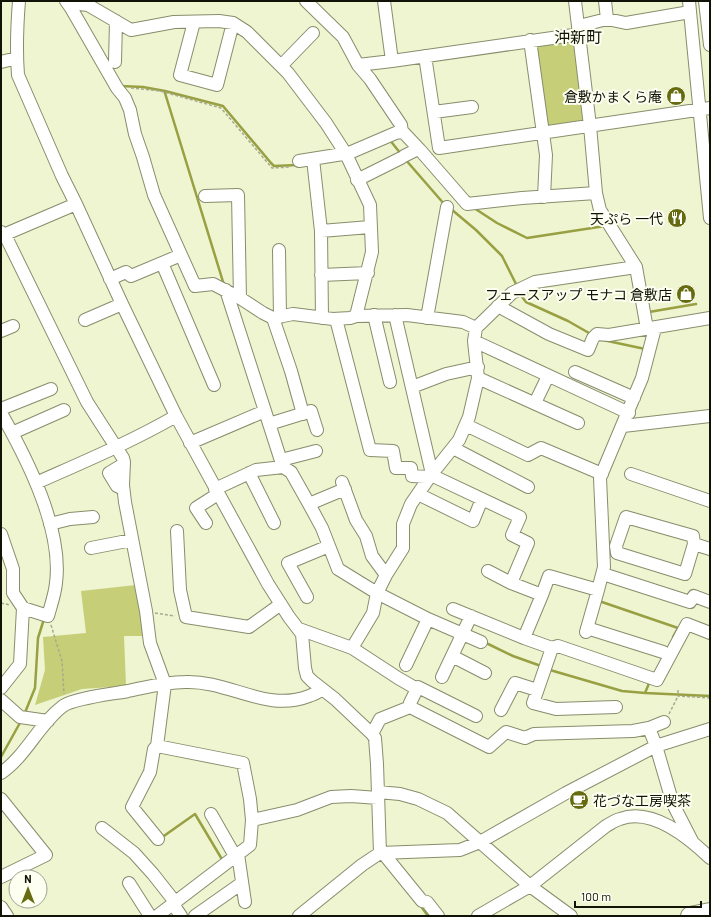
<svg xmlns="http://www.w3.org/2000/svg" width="711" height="917" font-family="Barlow,'Noto Sans JP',sans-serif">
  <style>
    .green { fill: #c6cf78 }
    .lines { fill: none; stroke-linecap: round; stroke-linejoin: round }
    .stream { stroke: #98a042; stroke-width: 2.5 }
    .minor-casing { stroke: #888d6c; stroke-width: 14 }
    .highway-casing { stroke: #888d6c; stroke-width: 20 }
    .path { stroke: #a6a98e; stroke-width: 1.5; stroke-dasharray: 3 2; stroke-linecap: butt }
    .minor { stroke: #fff; stroke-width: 12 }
    .highway { stroke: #fff; stroke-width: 18 }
    .labels { text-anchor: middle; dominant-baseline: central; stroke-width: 4; stroke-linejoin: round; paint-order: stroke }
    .poi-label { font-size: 14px; fill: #121307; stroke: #fdfff1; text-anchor: end }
    .quarter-label { font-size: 16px; fill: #121307; stroke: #fdfff1 }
  </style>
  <rect width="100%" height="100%" fill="#eff4d1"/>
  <path class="green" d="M 575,38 L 585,122 L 546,128 L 535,44 Z
    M 136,585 L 141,609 L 144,636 L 124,636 L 126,686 L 82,689 L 35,705 L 45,670 L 43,637 L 86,633 L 81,591 Z"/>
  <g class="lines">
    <path class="stream" d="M 120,86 L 143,87 L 165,91 L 223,106 L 271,163 L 274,166 L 297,165
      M 165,93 L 224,285
      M 389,139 L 401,154
      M 405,159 L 445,205
      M 474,208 L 497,223 L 527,238 L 605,226
      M 451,209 L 476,230 L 502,256 L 517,286
      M 519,293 L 526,302 L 568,321 L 589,333
      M 649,312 L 696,304
      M 603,340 L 645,349
      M 600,599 L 599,601 L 678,628 L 673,637
      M 484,642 L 513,656 L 541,666
      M 550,670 L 622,691 L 645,693 L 710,696
      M 645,693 L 650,681
      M 24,715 L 35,688 L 38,638 L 44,619
      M 1,757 L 21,721
      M 161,838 L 195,814 L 223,861
      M 420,905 L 428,916"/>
    <g class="minor-casing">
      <path id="minor" d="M 19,1 C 17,26 16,50 18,75 L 62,176 L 76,204 L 122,304 L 176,416 L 268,584 L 289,617 L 302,634 L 305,668 L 307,676 L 312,681 L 335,699 L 372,734 L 375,738 L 377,764 L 380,853
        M 66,1 L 71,8 L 79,4 L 88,5 L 131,30 L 174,22 L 219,21 L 233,23 L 247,32 L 288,73 L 326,123 L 346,154 L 370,205 L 372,252 L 356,316
        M 306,1 L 343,37 L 358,65 L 370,79 L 401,125 L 402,132
        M 384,1 L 392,61 L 580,34
        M 575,1 L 590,126 L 596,193 L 600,210 L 636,267 L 647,329
        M 605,1 L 607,19
        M 689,1 L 710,218
        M 705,1 L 710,45
        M 71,8 L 117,88 L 125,98 L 130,110 L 135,134 L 143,157 L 154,195 L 195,286 L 213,284 L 240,298 L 263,313 L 273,318 L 293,314 L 333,319 L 350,318 L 356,316 L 407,315 L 463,322 L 476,328
        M 194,22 L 180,75 L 217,85 L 233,23
        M 579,26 L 607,19 L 626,23 L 690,12
        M 530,40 L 546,155 L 544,197
        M 425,56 L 439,148 L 710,108
        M 1,62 L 17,58
        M 115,62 L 116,21
        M 358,65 L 392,61
        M 281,66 L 313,33
        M 434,112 L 472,107
        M 420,150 L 467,204 L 522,198 L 596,193
        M 313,159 L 321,231 L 322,318
        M 299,161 L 349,153 L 398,132 L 404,133 L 420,150 L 416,150 L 404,156
        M 357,180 L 401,158
        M 205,196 L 238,195 L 240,298
        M 321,231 L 370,227
        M 1,232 L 7,239 L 87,402 L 123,458 L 124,462 L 123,485 L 125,502 L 146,611 L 150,643 L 165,684 L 157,746 L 243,763 L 250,799 L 252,820
        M 1,236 L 76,204
        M 279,250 L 280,317
        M 162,263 L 214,385
        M 321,275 L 368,273
        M 110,279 L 126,272 L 131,276 L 181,255
        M 226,290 L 283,467 L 291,472 L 309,504 L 322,528 L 338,569 L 377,593 L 428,619 L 481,642
        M 498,306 L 549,334 L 588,350 L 593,338 L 597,334 L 609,335 L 710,318
        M 374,315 L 390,382
        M 395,315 L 432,474
        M 273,318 L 291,371 L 303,414
        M 427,318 L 447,207
        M 336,319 L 370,450 L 393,451 L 396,468 L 411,468 L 412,476 L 430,477
        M 85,320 L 122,304
        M 1,331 L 13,326
        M 474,341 L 629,413
        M 575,372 L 634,398
        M 478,378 L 578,423
        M 412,387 L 446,374 L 478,367
        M 535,403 L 548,376
        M 1,409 L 51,389
        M 1,413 C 27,459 63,529 56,583 C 55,594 51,605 48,616 L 23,608
        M 269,424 L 311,411 L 317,430
        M 466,425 L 528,455 L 541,448 L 602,474
        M 623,426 L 710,416
        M 12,433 L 64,410
        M 190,443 L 265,411
        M 453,448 L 528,487
        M 281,460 L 316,451
        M 249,473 L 274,523
        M 631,474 L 710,501
        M 431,475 L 520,517 L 512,535 L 528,543 L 511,583 L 542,595 L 549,576 L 598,590 L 604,567 L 600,478 L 642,378 L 655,328
        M 342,482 L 356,520 L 366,536 L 372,556 L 386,575
        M 36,483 C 83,462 131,442 176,416
        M 123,489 L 117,486 L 109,473 L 124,464
        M 215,489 L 256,470 L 283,467
        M 418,494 L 473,521 L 482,499
        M 309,504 L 345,489
        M 626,517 L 693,536 L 694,544 L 685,574 L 617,553 L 616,546 Z
        M 206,523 L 196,508 L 218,494
        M 50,524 L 70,519 L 93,517
        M 177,531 L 180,590 L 186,617 L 249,627 L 281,604
        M 1,534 L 13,569 L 13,593 L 23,608 L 20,664 L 1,688
        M 694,544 L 710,549
        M 91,548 L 132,540
        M 488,571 L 511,583
        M 603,574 L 690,602 L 694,596 L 710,602
        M 307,597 L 288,563 L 329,546
        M 453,609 L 524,638 L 552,648 L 558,646 L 657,680 L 687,624 L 710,633
        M 587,628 L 663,652
        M 299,629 L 352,648 L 373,613 L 377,593 L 386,575 L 403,548 L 403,524 L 411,504 L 431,475 L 459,440 L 469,417 L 478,378 L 474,341 L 476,328 L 512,293 L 535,282 L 636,267
        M 586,632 L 598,590
        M 524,638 L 542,595
        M 352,648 L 398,678 L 417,689
        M 552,648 L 533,703 L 556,709 L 616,707
        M 452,656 L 485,673
        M 406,665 L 428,619
        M 442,677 L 471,616
        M 1,700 L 20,717 L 48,721
        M 410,707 L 410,703 L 418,687 L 476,716
        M 501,710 L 515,683 L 537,690
        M 649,728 L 664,722
        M 372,734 L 380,719 L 410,707 L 489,747 L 506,732 L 525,738 L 534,734 L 633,731 L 649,728 L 656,746 L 673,804 L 693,843
        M 157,746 L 154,749 L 150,772 L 132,807 L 158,839
        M 1,773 C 26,756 39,724 63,706 C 75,698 112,694 128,691 C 147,687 166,682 185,682 C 229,680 266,713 309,696 C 314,694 318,693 322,689
        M 378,792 L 400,794 L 418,799 L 447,813 L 530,886 L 571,916
        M 1,799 L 46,855 L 1,877
        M 211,814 L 235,856
        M 102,828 L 134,853 L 153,874 L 175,902
        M 383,853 L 422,901 L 427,902 L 438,916
        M 238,854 L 245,902
        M 129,883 L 150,916
        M 173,904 L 181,916
        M 1,907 L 7,916
        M 157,916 L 250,845 L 252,820 L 297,810 L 331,797 L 351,796 L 378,798
        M 195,916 L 242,883
        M 299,916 L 362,865 L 380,853 L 460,850 L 480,842 L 566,793 L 656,746 L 710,729
        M 478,916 L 530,886 L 606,826 C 610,824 615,820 620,819 C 652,807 688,837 710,858"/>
    </g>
    <g class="highway-casing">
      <path id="highway" d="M 690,916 L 710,912"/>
    </g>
    <path class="path" d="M 131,88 L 160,91 L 221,108 L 272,168 L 291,167
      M 1,603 L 10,605
      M 155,613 L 175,616
      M 51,625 L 62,661 L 64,694
      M 678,690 L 678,696 L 710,698
      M 669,714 L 678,696"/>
    <use href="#minor" class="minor"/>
    <use href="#highway" class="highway"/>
  </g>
  <defs>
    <g id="shop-disc" transform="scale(1)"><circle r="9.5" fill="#656b0e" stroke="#fdfff1"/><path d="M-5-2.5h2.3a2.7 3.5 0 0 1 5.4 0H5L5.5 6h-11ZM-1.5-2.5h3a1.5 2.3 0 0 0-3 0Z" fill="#fff"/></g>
    <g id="restaurant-disc" transform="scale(1)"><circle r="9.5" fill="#656b0e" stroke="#fdfff1"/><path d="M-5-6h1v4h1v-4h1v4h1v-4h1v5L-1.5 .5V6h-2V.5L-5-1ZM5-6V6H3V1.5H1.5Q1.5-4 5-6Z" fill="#fff"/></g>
    <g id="cafe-disc" transform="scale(1)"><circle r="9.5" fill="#656b0e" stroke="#fdfff1"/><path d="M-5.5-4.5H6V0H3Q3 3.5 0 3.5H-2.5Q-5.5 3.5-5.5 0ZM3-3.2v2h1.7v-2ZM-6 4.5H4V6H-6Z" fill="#fff"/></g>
  </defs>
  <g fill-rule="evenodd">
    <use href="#shop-disc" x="676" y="96"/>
    <use href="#restaurant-disc" x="677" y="218"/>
    <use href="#shop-disc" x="686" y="294"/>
    <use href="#cafe-disc" x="579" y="800"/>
  </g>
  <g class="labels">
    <g class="poi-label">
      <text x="662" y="96">倉敷かまくら庵</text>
      <text x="663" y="218">天ぷら 一代</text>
      <text x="672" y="294">フェースアップ モナコ 倉敷店</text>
      <text x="593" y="800" text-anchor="start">花づな工房喫茶</text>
    </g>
    <g class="quarter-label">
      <text x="578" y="36">沖新町</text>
    </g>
  </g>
  <rect width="711" height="917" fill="none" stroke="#121307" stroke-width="4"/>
  <g transform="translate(28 889)"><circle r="19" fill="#fdfff1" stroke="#9fa193"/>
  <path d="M0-3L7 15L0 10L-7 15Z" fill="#656b0e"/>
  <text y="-6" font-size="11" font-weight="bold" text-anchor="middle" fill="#121307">N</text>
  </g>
  <path d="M575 901v6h126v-6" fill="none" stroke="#121307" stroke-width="2"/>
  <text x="581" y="901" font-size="12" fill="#121307" stroke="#fdfff1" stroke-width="3" paint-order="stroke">100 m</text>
</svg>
